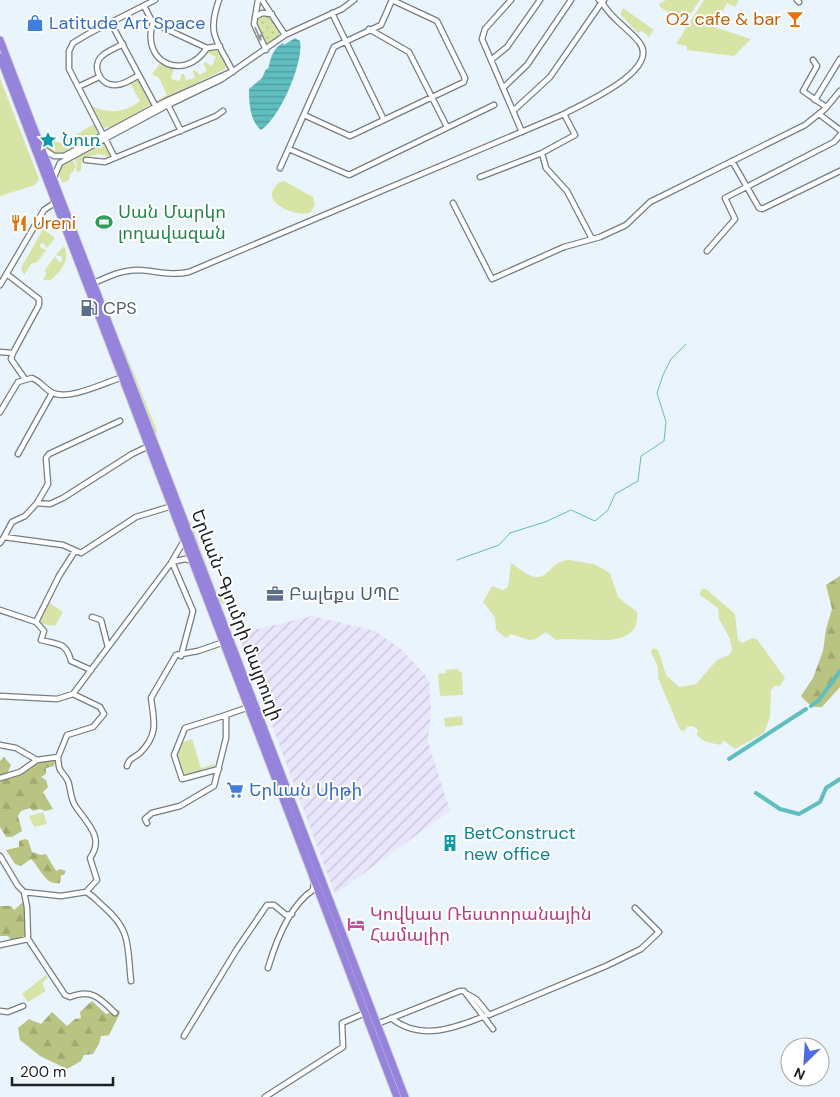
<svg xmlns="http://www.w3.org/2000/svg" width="840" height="1097" font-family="'DM Sans','Noto Sans Armenian',sans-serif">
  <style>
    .industrial { fill: url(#industrial-furrows) }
    .green { fill: #d8e4a6 }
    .forest { fill: url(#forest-firs) }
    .park { fill: url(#park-dots) }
    .water { fill: url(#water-rules) }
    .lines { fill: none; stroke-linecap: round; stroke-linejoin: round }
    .stream { stroke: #61bec0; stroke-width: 1 }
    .canal { stroke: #61bec0; stroke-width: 4 }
    .minor-casing { stroke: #757d84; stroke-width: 7 }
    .highway-casing { stroke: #d2d2d3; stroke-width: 9 }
    .minor { stroke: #fff; stroke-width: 4.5 }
    .highway { stroke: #9683db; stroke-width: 7 }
    .oneway { fill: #999b9c }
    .labels { text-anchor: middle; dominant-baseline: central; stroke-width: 4; stroke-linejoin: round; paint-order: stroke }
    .food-label { font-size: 18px; fill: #c56008; stroke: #fff; text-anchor: end }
    .shop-label { font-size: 18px; fill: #366cbe; stroke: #fff; text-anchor: start }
    .culture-label { font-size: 18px; fill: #0d838f; stroke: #fff; text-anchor: start }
    .leisure-label { font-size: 18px; fill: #27864d; stroke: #fff; text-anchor: start }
    .service-label { font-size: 18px; fill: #4e5e75; stroke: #fff; text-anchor: start }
    .street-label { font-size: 18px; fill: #1d2023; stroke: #fff }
    .hotel-label { font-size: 18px; fill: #b23c85; stroke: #fff; text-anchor: start }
  </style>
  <defs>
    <pattern id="industrial-furrows" width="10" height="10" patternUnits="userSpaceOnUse" patternTransform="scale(1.25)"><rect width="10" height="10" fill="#e8e5fc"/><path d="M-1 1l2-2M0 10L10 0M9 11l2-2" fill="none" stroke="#c7c4d8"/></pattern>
    <pattern id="forest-firs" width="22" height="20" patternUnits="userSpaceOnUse" patternTransform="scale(1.25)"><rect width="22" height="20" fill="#b9c482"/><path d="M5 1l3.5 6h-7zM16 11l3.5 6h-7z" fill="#9fa870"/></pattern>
    <pattern id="park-dots" width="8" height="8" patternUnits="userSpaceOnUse" patternTransform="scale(1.25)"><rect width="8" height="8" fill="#d8e4a6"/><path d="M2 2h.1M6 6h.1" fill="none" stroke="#b9c38f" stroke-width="1.8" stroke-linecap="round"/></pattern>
    <pattern id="water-rules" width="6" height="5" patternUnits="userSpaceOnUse" patternTransform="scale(1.25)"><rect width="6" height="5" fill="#61bec0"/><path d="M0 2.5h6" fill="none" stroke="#4f9a9c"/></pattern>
  </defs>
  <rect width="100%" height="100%" fill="#eaf4fc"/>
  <path class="industrial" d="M 312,616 L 376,631 L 402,650 L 429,679 L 431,711 L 428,742 L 450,811 L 335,894 L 238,634 Z"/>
  <path class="green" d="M 666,0 L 700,0 L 685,22 L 660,7 L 659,4 Z
    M 704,0 L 739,0 L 735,7 L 727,3 L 714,27 L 751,39 L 734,56 L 687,50 L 687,46 L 676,44 Z
    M 623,8 L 654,30 L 649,37 L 642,31 L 638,33 L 620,14 Z
    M 219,48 L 227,64 L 225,69 L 158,102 L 156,101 L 167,95 L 159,78 L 152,74 L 161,62 L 174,67 L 171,79 L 180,81 L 181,74 L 184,74 L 186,80 L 195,78 L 193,71 L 195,70 L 200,75 L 207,70 L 203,64 L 205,62 L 212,66 L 216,57 L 206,52 L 208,49 Z
    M 0,78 L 39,179 L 35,185 L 0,196 Z
    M 140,78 L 152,104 L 111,127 L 104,128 L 92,106 C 108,114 125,113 140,101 L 130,83 Z
    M 96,123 L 102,135 L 71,150 L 65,141 Z
    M 54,141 L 65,144 L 69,150 L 59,155 L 54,154 L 46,144 Z
    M 103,144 L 107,145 L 112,156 L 109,157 L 99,154 L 82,158 L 81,171 L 76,172 L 77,165 L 74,158 Z
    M 72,159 L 76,166 L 73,172 L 70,174 L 69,180 L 62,183 L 59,174 L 60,166 Z
    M 284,181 L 313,197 L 315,205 L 311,212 C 302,217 282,210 275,202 C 267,194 276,182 284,181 Z
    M 43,229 L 55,238 L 47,248 L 43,243 L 40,244 L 40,247 L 46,250 L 37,262 L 31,264 L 24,275 L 21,268 Z
    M 64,246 C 71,260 61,271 51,280 L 43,280 L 46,274 L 45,270 L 55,256 L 59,262 L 62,261 L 62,257 L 56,255 Z
    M 123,346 L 157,431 L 155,436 L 121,347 Z
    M 190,520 L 218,596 L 225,600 L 229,608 L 216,599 L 189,525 Z
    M 569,560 L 594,564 L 610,573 L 618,597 L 637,612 C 642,654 579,635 556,640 L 546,632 L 536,639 L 529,640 L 511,634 L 506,638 L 496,630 L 495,617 L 483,602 L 492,586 L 503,590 L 508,587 L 511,563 C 518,567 523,573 531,576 C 549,582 549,561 569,560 Z
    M 701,589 L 706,589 L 735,614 L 738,640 L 742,643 L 752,638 L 757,639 L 785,678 L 780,686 L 775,686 L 771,690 L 770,717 L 764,733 L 735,749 L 723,740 L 721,745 C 712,743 704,743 697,735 L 698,730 L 693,726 L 687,727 L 684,731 L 680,730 L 658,678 L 658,667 L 651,652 L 653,648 L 658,650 L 666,675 L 679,687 L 696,684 L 717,660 L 729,655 L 732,650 L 730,639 L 719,619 L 718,608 L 700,595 Z
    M 48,602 L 63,612 L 55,626 L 41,624 L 40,618 Z
    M 457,669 L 462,673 L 463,695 L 440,696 L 438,674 L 446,673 L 446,670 Z
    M 462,716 L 463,725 L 445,727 L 444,718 Z
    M 192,739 L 201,768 L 214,764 L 214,766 L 182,776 L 176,753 L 180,743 Z
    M 43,812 L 47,824 L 34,827 L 29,816 Z
    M 46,975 L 48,978 L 42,983 L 46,991 L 28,1002 L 22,994 Z"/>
  <path class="forest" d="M 840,576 L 840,687 L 822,707 C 812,708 808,704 801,696 L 813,678 L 823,651 L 826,629 L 832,609 L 826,585 Z
    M 4,757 L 11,765 L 7,774 C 24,777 35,757 55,761 L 54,766 L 46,768 L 46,774 L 41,777 L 46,780 L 48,787 L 43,792 L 53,809 L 45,811 L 40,809 L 33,811 L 30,808 L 21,811 L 18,816 L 22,831 L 12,837 L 6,837 L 0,827 L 0,761 Z
    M 25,839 L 28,840 L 32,852 L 41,855 L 46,854 L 56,871 L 60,869 L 66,871 L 64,875 L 61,875 L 60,883 C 45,886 40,867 31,859 L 21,866 L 15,864 L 6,850 L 19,847 L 19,841 Z
    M 24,901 L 26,913 L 26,936 L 11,940 L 8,936 L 0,936 L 0,906 L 11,906 L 14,910 Z
    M 92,1001 L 106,1014 L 119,1010 L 120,1013 L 109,1035 L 101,1036 L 99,1044 L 93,1054 L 84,1055 L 81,1061 L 67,1069 L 40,1056 L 20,1040 L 18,1028 L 29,1019 L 41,1024 L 52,1012 L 67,1026 L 75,1019 L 81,1018 L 80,1012 Z"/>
  <path class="park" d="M 261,15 L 271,16 L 282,32 L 281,35 L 266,46 L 256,28 L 258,18 Z"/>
  <path class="water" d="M 295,38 L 300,41 C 304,63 279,119 261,130 C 250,121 249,103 249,89 L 262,78 L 266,69 L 268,69 C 271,58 272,49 283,43 L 284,45 Z"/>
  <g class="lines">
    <path class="stream" d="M 457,560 L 499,545 L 510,533 L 545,522 L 571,510 L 595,521 L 608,510 L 615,494 L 638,481 L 641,456 L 664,441 L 666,422 L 657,393 L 663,375 L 671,359 L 686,344"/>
    <path class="canal" d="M 811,706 L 819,700 L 840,671
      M 729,759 L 806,709
      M 756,793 L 780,809 L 799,814 L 820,802 L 826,788 L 840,779"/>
    <g class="minor-casing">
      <path id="minor" d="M 219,0 C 206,36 218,41 233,72
        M 258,0 L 254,24 L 266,50
        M 262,0 L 285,35
        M 511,0 L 485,29 L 482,39 L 522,132
        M 797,0 L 799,2
        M 144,6 L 153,23 L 207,48 L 220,46
        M 332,13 L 384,120
        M 255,17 L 262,13 L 272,14
        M 111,23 L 156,107
        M 153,23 C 140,62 184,83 207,48
        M 369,29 L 409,52 L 447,127
        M 123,44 C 116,48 107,51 102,56 C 91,66 100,85 114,85 C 122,86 132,79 139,75
        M 491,60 L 507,47 L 540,0
        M 813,60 L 817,66 L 803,91 L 826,107
        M 80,86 L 99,77
        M 503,88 L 527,65 L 571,0
        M 815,100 L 840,59
        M 168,105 L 181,131
        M 513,111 L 550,77 L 602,2 L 599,0
        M 819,114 L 840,130
        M 304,115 L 350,136 L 464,82 L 465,78 L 437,21 L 392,0
        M 43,149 L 54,156 L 64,156 L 166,101 L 233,71
        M 289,149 L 349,175 L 494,105
        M 542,153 L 546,168 L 567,191 L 592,239
        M 115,158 L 69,69 L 69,51 L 73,43 L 88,34 L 155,0
        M 86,160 L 105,162 L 216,116 L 223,111
        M 732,161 L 759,208 L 762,209 L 840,171
        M 280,168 L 334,47 L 381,25 L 392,0
        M 54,177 L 60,163 L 168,105 L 222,79 L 285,35 L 342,9 L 354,0
        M 480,177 L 542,153 L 575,135 L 564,114
        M 453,203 L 492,279 L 564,247 L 600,237 L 626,225 L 650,202 L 805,125 L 825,109 L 840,91
        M 707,251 L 735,219 L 725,198 L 834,142 L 840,135
        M 94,283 C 109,276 122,270 139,270 C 156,271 172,276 189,272 L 564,114 C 582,104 662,70 639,42 C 628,28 610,18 602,2 L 604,0
        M 0,285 L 44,210 L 56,202
        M 0,352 L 13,353 L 39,305 L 39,299 L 8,275
        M 13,353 L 11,359 L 25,379
        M 0,412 L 18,382 L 32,378 C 40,381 44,388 51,392 C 67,402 106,382 123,377
        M 18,454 L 52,393
        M 37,503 L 48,484 L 46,458 L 49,454 L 120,421
        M 4,537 L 12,522 L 25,516 L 37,503 L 50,504 L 63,498 L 132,454 L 149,446
        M 0,543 L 4,537 L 63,545 L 81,553 L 136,517 L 172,506
        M 172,562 L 193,611 L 181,656
        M 172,562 L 185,559 L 193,561
        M 0,610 L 36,622 L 44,631 L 41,640 C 59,645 66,642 71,661 L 91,670
        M 92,617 L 101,620 L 108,647
        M 36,622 L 59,576 L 75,551
        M 0,696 L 57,699 L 73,694 L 171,563 L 185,539
        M 0,745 L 16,748 L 37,760 L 58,757 L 67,735 L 93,727 L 104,714 L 100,707 L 73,694
        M 127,766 C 129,758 134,758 140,753 C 159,734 154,721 151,698 L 176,655 L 198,651 L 224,642
        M 219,769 L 182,779 L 174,755 L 185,728 L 226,715
        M 0,778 L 20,772 L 37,760
        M 147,823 L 145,819 L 152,813 L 180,806 L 214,786 L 226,738 L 226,715 L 249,707
        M 0,856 L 18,886 L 24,892
        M 24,892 L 61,896 L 86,892 L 97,880 L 90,858 C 105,838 87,823 76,807 C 70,799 71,789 68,781 C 61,768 59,775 58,757
        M 86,892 C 94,896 97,901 104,907 C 132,931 127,947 131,981
        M 28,939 L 65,995 L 70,997 C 91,988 100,998 115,1013
        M 0,945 L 28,939 L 27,907 L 24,892
        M 268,968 C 276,941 289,906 313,890 L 314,883
        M 467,994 L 476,999 L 489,1015 L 606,966 L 641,949 L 659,932 L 635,908
        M 0,1011 L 8,1012 L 23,1006
        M 391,1018 C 420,1041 453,1029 485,1016
        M 377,1024 L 460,991 L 464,991 L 493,1029
        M 184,1036 L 237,949 L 267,905 L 274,905 L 286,915 L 292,914
        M 265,1097 L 343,1047 L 342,1023 L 365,1013"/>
    </g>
    <g class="highway-casing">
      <path id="highway" d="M 0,40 L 405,1097
        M 0,57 L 397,1097"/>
    </g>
    <use href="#minor" class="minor"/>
    <use href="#highway" class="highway"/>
  </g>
  <defs><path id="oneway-solid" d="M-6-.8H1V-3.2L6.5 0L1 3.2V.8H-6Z" transform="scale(1.25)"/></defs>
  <use class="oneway" href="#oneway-solid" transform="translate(258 34) rotate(66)"/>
  <defs>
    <g id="bar-bare" transform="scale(1.35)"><path d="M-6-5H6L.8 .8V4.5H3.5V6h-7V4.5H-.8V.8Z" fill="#e8710a" stroke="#fff" stroke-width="2.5" paint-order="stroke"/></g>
    <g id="shop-bare" transform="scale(1.35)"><path d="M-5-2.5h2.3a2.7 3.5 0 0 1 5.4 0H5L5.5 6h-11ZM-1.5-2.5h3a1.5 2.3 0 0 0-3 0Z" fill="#3f7fe0" stroke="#fff" stroke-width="2.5" paint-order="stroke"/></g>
    <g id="sight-bare" transform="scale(1.35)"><path d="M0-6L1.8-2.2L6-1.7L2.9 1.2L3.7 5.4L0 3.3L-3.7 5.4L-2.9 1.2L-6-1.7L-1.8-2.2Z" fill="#0f9aa8" stroke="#fff" stroke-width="2.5" paint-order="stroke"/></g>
    <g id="stadium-bare" transform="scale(1.35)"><path d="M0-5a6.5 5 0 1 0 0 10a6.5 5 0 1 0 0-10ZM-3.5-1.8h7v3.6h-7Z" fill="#2e9e5b" stroke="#fff" stroke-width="2.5" paint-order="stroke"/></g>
    <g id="restaurant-bare" transform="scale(1.35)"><path d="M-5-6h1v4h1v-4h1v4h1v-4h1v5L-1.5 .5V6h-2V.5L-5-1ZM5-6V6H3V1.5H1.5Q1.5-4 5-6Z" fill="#e8710a" stroke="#fff" stroke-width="2.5" paint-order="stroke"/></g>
    <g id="fuel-bare" transform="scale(1.35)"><path d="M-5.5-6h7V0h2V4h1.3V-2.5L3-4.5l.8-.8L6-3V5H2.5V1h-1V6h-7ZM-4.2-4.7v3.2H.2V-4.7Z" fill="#5c6f8a" stroke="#fff" stroke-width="2.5" paint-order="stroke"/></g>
    <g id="office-bare" transform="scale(1.35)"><path d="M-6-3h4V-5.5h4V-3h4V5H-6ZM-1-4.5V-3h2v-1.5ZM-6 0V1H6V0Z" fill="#5c6f8a" stroke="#fff" stroke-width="2.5" paint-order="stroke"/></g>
    <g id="supermarket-bare" transform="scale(1.35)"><path d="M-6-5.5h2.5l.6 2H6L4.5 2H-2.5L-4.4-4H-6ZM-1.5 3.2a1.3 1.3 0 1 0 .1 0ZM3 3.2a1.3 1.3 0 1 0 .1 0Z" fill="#3f7fe0" stroke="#fff" stroke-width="2.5" paint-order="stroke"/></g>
    <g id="building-bare" transform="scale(1.35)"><path d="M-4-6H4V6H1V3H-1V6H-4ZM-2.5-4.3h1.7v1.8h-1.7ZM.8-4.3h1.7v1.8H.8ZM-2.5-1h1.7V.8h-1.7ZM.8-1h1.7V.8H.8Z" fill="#0f9aa8" stroke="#fff" stroke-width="2.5" paint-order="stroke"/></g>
    <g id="hotel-bare" transform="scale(1.35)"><path d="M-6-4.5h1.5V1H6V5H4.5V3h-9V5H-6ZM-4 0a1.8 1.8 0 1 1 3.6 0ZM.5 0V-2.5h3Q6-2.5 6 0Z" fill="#d1479c" stroke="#fff" stroke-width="2.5" paint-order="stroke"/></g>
  </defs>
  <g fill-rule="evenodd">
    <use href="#bar-bare" x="795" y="19"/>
    <use href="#shop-bare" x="35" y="23"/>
    <use href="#sight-bare" x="48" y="140"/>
    <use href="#stadium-bare" x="104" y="222"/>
    <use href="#restaurant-bare" x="19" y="223"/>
    <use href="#fuel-bare" x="89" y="308"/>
    <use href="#office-bare" x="275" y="594"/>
    <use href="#supermarket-bare" x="235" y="790"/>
    <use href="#building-bare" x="450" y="843"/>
    <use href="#hotel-bare" x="356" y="924"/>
  </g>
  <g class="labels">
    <g class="food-label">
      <text x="781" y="19">O2 cafe &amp; bar</text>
      <text x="33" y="223" text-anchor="start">Ureni</text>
    </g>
    <g class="shop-label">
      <text x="49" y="23">Latitude Art Space</text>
      <text x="249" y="790">Երևան Սիթի</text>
    </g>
    <g class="culture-label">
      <text x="62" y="140">Նուռ</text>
      <text x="464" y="833">BetConstruct<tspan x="464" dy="21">new office</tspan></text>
    </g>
    <g class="leisure-label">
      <text x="118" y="212">Սան Մարկո<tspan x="118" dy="21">լողավազան</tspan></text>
    </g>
    <g class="service-label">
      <text x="103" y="308">CPS</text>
      <text x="289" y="594">Բալեքս ՍՊԸ</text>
    </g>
    <g class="street-label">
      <text transform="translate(237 615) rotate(69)">Երևան-Գյումրի մայրուղի</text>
    </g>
    <g class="hotel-label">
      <text x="370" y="914">Կովկաս Ռեստորանային<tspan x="370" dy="21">Համալիր</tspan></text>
    </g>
  </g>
  <g transform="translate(805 1062) rotate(205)"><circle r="24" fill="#ffffff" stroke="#a5a6a7"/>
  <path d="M0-4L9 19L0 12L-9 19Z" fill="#4d6ce1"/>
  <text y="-8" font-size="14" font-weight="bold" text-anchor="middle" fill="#1d2023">N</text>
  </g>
  <path d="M12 1077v8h101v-8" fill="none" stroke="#1d2023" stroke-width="2.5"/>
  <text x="20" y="1077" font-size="15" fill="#1d2023" stroke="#ffffff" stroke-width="4" paint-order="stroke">200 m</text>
</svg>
